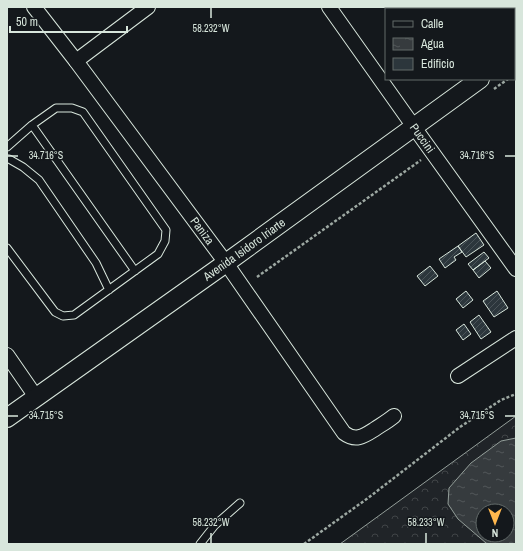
<svg xmlns="http://www.w3.org/2000/svg" width="523" height="551" font-family="'Archivo Narrow',sans-serif">
  <style>
    .forest { fill: url(#forest-crowns); stroke: #939e99; fill-rule: evenodd }
    .water { fill: url(#water-ripples); stroke: #939e99; fill-rule: evenodd }
    .building { fill: url(#building-hatch); stroke: #d8e6dc }
    .lines { fill: none; stroke-linecap: round; stroke-linejoin: round }
    .service-casing { stroke: #d8e6dc; stroke-width: 9 }
    .minor-casing { stroke: #d8e6dc; stroke-width: 16 }
    .tertiary-casing { stroke: #d8e6dc; stroke-width: 20 }
    .path { stroke: #9da8a2; stroke-width: 2.5; stroke-dasharray: 3 2; stroke-linecap: butt }
    .service { stroke: #14181c; stroke-width: 7 }
    .minor { stroke: #14181c; stroke-width: 14 }
    .tertiary { stroke: #14181c; stroke-width: 18 }
    .ticks { fill: none; stroke: #d8e6dc; stroke-width: 1.5 }
    .labels { text-anchor: middle; dominant-baseline: central; stroke-width: 3; stroke-linejoin: round; paint-order: stroke }
    .street-label { font-size: 12px; fill: #d8e6dc; stroke: #14181c }
    .ticks-label { font-size: 10px; text-anchor: middle; fill: #d8e6dc; stroke: #14181c; stroke-width: 3; stroke-linejoin: round; paint-order: stroke }
  </style>
  <defs>
    <pattern id="forest-crowns" width="20" height="18" patternUnits="userSpaceOnUse"><rect width="20" height="18" fill="#202428"/><path d="M2 6a3 3 0 1 1 6 0M12 15a3 3 0 1 1 6 0" fill="none" stroke="#404447"/></pattern>
    <pattern id="water-ripples" width="26" height="14" patternUnits="userSpaceOnUse"><rect width="26" height="14" fill="#363b3e"/><path d="M2 4q2-2 4 0t4 0M15 11q2-2 4 0t4 0" fill="none" stroke="#525759"/></pattern>
    <pattern id="building-hatch" width="6" height="6" patternUnits="userSpaceOnUse"><rect width="6" height="6" fill="#2c363c"/><path d="M-1 1l2-2M0 6l6-6M5 7l2-2" fill="none" stroke="#4a5358"/></pattern>
  </defs>
  <rect width="100%" height="100%" fill="#14181c"/>
  <path class="forest" d="M 516,416 L 516,544 L 340,544 ZM 483,511 L 507,511 L 507,535 L 483,535 Z"/>
  <path class="water" d="M 516,438 L 516,544 L 487,544 L 486,543 L 458,519 L 448,504 L 449,488 L 471,463 L 501,441 ZM 483,511 L 507,511 L 507,535 L 483,535 Z"/>
  <path class="building" d="M 476,233 L 484,245 L 466,257 L 458,246 Z
    M 458,246 L 462,252 L 454,257 L 456,260 L 445,268 L 439,259 Z
    M 484,252 L 489,258 L 473,270 L 468,264 Z
    M 485,261 L 491,268 L 479,278 L 473,270 Z
    M 430,266 L 438,276 L 425,286 L 417,276 Z
    M 466,291 L 473,300 L 463,308 L 456,299 Z
    M 497,291 L 508,308 L 494,317 L 483,301 Z
    M 479,315 L 491,332 L 481,339 L 470,322 Z
    M 464,324 L 471,334 L 463,340 L 456,330 Z"/>
  <g class="lines">
    <g class="service-casing">
      <path id="service" d="M 32,125 L 135,271
        M 7,147 L 32,125 L 56,108 L 72,108 L 83,112 L 166,230 L 165,241 L 158,254 L 74,315 L 63,316 L 55,312 L 7,248
        M 7,159 L 9,159 L 23,167 L 39,180 L 96,263 L 109,290
        M 200,544 L 215,525 L 240,503"/>
    </g>
    <g class="minor-casing">
      <g id="minor">
        <path id="s1" d="M 34,7 L 76,61 L 226,263 L 344,433 C 356,442 364,436 375,429 C 381,425 388,421 394,416"/>
        <path id="s2" d="M 329,7 L 414,127 L 516,269"/>
        <path d="M 76,61 L 148,7"/>
        <path d="M 7,355 L 36,397"/>
        <path d="M 458,376 L 516,338"/>
      </g>
    </g>
    <g class="tertiary-casing">
      <g id="tertiary">
        <path d="M 514,54 L 516,52"/>
        <path id="s3" d="M 7,418 L 226,263 L 480,79"/>
      </g>
    </g>
    <path class="path" d="M 514,75 L 516,73
      M 494,89 L 508,79
      M 257,277 L 421,160
      M 304,544 L 368,498 L 460,427 L 501,400 L 516,394"/>
    <use href="#service" class="service"/>
    <use href="#minor" class="minor"/>
    <use href="#tertiary" class="tertiary"/>
  </g>
  <path class="ticks" d="M 211,8 L 211,18M 8,156 L 18,156M 505,156 L 515,156M 8,416 L 18,416M 505,416 L 515,416M 211,533 L 211,543M 426,533 L 426,543"/>
  <g class="labels">
    <g class="street-label">
      <text stroke="none"><textPath href="#s2" startOffset="161">Puccini</textPath></text>
      <text stroke="none"><textPath href="#s1" startOffset="280">Paniza</textPath></text>
      <text stroke="none"><textPath href="#s3" startOffset="291">Avenida Isidoro Iriarte</textPath></text>
    </g>
  </g>
  <g class="ticks-label">
    <text x="211" y="32">58.232°W</text>
    <text x="477" y="159">34.716°S</text>
    <text x="46" y="159">34.716°S</text>
    <text x="477" y="419">34.715°S</text>
    <text x="46" y="419">34.715°S</text>
    <text x="211" y="526">58.232°W</text>
    <text x="426" y="526">58.233°W</text>
  </g>
  <rect width="523" height="551" fill="none" stroke="#d8e6dc" stroke-width="16"/>
  <rect x="385" y="8" width="130" height="72" fill="#14181c" stroke="#626a69"/>
  <rect x="393" y="21" width="20" height="6" fill="#14181c" stroke="#626a69"/>
  <text x="421" y="28" font-size="12" fill="#d8e6dc">Calle</text>
  <rect x="393" y="38" width="20" height="12" fill="url(#water-ripples)" stroke="#626a69"/>
  <text x="421" y="48" font-size="12" fill="#d8e6dc">Agua</text>
  <rect x="393" y="58" width="20" height="12" fill="#2c363c" stroke="#626a69"/>
  <text x="421" y="68" font-size="12" fill="#d8e6dc">Edificio</text>
  <g transform="translate(495 523) rotate(180)"><circle r="19" fill="#14181c" stroke="#626a69"/>
  <path d="M0-3L7 15L0 10L-7 15Z" fill="#ffb74d"/>
  <text y="-6" font-size="11" font-weight="bold" text-anchor="middle" fill="#d8e6dc">N</text>
  </g>
  <path d="M10 26v6h117v-6" fill="none" stroke="#d8e6dc" stroke-width="2"/>
  <text x="16" y="26" font-size="12" fill="#d8e6dc" stroke="#14181c" stroke-width="3" paint-order="stroke">50 m</text>
</svg>
